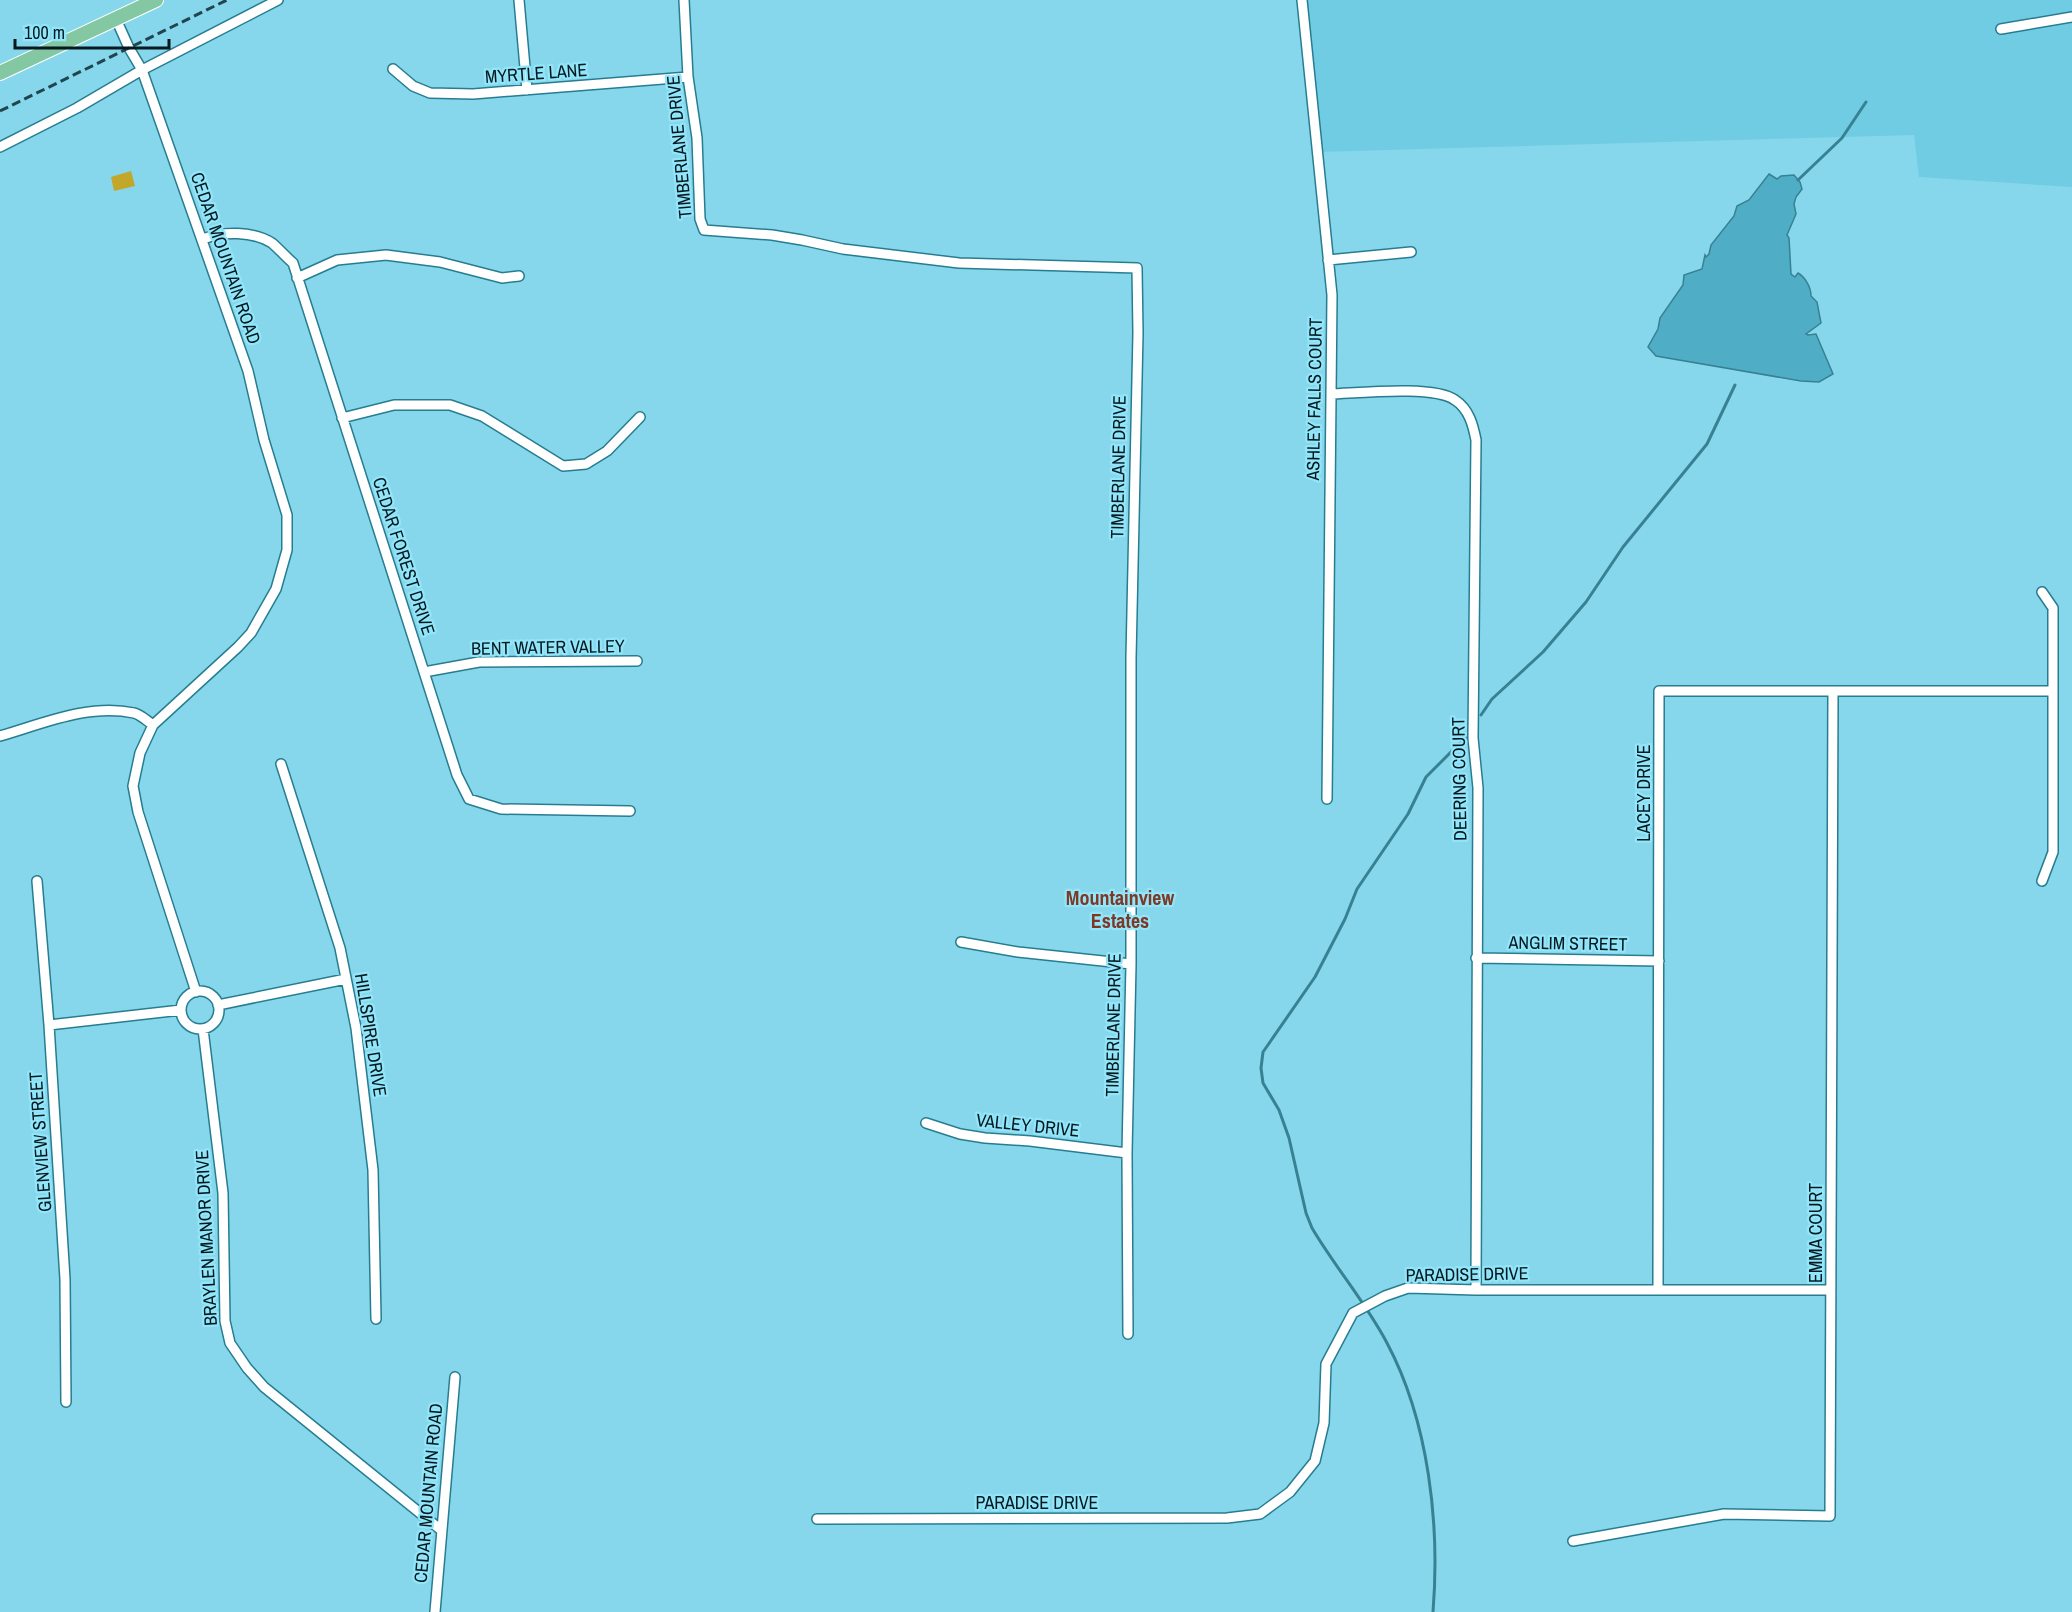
<svg xmlns="http://www.w3.org/2000/svg" width="2072" height="1612" font-family="'Archivo Narrow',sans-serif">
  <style>
    .built { fill: #6fcce3 }
    .green { fill: #c2a72b }
    .water { fill: #4faec5; stroke: #388193; stroke-width: 1.5 }
    .lines { fill: none; stroke-linecap: round; stroke-linejoin: round }
    .stream { stroke: #388193; stroke-width: 3 }
    .street-casing { stroke: #277d90; stroke-width: 12 }
    .primary-casing { stroke: #fff; stroke-width: 16 }
    .street { stroke: #fff; stroke-width: 9 }
    .primary { stroke: #84c7a3; stroke-width: 14 }
    .rail { stroke: #20454e; stroke-width: 3; stroke-dasharray: 9 4.5; stroke-linecap: butt }
    .labels { text-anchor: middle; dominant-baseline: central; stroke-width: 4.5; stroke-linejoin: round; paint-order: stroke }
    .street-label { font-size: 18px; fill: #01191f; stroke: #93e5f9 }
    .neighbourhood-label { font-size: 20px; font-weight: bold; fill: #7d3826; stroke: #93e5f9 }
  </style>
  <rect width="100%" height="100%" fill="#86d7ec"/>
  <path class="built" d="M 1302,0 L 2072,0 L 2072,187 L 1919,177 L 1914,135 L 1317,152 Z"/>
  <path class="green" d="M 131,171 L 135,186 L 114,191 L 111,177 Z"/>
  <path class="water" d="M 1769,174 L 1777,179 L 1781,176 L 1794,175 L 1800,182 L 1802,189 L 1796,197 L 1794,204 L 1796,214 L 1787,235 L 1789,238 L 1791,274 L 1795,277 L 1798,273 C 1805,277 1811,287 1811,296 L 1817,302 L 1821,323 L 1806,334 L 1808,335 L 1816,334 L 1833,374 L 1819,382 L 1801,381 L 1656,356 L 1648,347 L 1658,329 L 1660,318 L 1683,285 L 1684,275 L 1702,269 L 1705,255 L 1706,257 L 1709,254 L 1711,245 L 1734,216 L 1737,206 L 1749,200 Z"/>
  <g class="lines">
    <path class="stream" d="M 1798,180 L 1842,138 L 1866,102
      M 1481,715 L 1492,699 L 1543,652 L 1586,602 L 1623,547 L 1707,444 L 1735,385
      M 1433,1612 C 1440,1525 1429,1422 1387,1343 C 1366,1303 1335,1267 1312,1228 L 1306,1213 L 1289,1138 L 1279,1110 L 1263,1083 L 1261,1068 L 1263,1052 L 1315,977 L 1345,919 L 1357,889 L 1408,814 L 1426,777 L 1466,737"/>
    <g class="street-casing">
      <path id="street" d="M 519,0 L 527,90
        M 684,0 L 688,77 L 697,138 L 700,219 L 704,230 L 772,235 L 802,240 L 843,249 L 959,263 L 1137,268 L 1138,333 L 1131,658 L 1131,964 L 1127,1153 L 1128,1334
        M 1302,0 L 1332,295 L 1327,799
        M 116,19 L 129,48 L 142,70 L 248,371 L 264,440 L 287,515 L 287,550 L 276,589 L 251,633 L 238,647 L 153,725 L 140,753 L 133,786 L 138,812 L 196,992
        M 2001,29 L 2072,17
        M 393,69 L 413,86 L 430,93 L 473,94 L 688,77
        M 0,147 L 77,108 L 142,70 L 278,0
        M 203,239 C 222,231 253,231 272,243 C 279,249 286,257 293,263 L 457,775 L 469,799 L 501,809 L 630,811
        M 1328,260 L 1411,252
        M 297,278 L 337,260 L 386,255 L 440,262 L 502,278 L 519,276
        M 1331,394 C 1359,393 1434,385 1455,400 C 1469,409 1473,425 1476,440 L 1473,738 L 1478,788 L 1476,1290
        M 342,418 L 394,405 L 450,405 L 482,416 L 563,466 L 586,464 L 607,451 L 640,417
        M 2042,592 L 2053,608 L 2053,852 L 2042,881
        M 424,672 L 479,662 L 637,661
        M 0,736 C 42,724 89,703 134,713 C 140,714 147,721 153,725
        M 281,764 L 340,948 L 356,1028 L 373,1170 L 376,1319
        M 37,881 L 49,1025 L 65,1279 L 66,1402
        M 961,942 L 1018,952 L 1131,964
        M 1476,958 L 1659,961
        M181 1010a19 19 0 1 1 38 0a19 19 0 1 1-38 0Z
        M 218,1005 L 346,979
        M 49,1025 L 181,1010
        M 203,1029 L 223,1193 L 225,1321 L 230,1343 L 247,1368 L 264,1387 L 441,1530
        M 926,1123 L 960,1134 L 985,1138 L 1030,1141 L 1127,1153
        M 1658,1289 L 1659,691 L 2053,691
        M 817,1519 L 1227,1518 L 1260,1514 L 1290,1492 L 1315,1461 L 1324,1423 L 1326,1364 L 1353,1313 L 1385,1296 L 1408,1288 L 1476,1290 L 1831,1290
        M 1573,1541 L 1724,1514 L 1830,1516 L 1833,691
        M 435,1612 L 455,1377"/>
    </g>
    <g class="primary-casing">
      <path id="primary" d="M 0,73 L 156,0"/>
    </g>
    <use href="#street" class="street"/>
    <use href="#primary" class="primary"/>
    <path class="rail" d="M 0,111 L 227,0"/>
  </g>
  <g class="labels">
    <g class="street-label">
      <text transform="translate(536 73) rotate(-4)">MYRTLE LANE</text>
      <text transform="translate(679 147) rotate(-95)">TIMBERLANE DRIVE</text>
      <text transform="translate(226 258) rotate(71)">CEDAR MOUNTAIN ROAD</text>
      <text transform="translate(1314 399) rotate(-89)">ASHLEY FALLS COURT</text>
      <text transform="translate(1118 467) rotate(-89)">TIMBERLANE DRIVE</text>
      <text transform="translate(404 556) rotate(72)">CEDAR FOREST DRIVE</text>
      <text transform="translate(548 647) rotate(-1)">BENT WATER VALLEY</text>
      <text transform="translate(1459 779) rotate(-91)">DEERING COURT</text>
      <text transform="translate(1643 793) rotate(-90)">LACEY DRIVE</text>
      <text transform="translate(1568 943) rotate(1)">ANGLIM STREET</text>
      <text transform="translate(1113 1025) rotate(-89)">TIMBERLANE DRIVE</text>
      <text transform="translate(371 1035) rotate(81)">HILLSPIRE DRIVE</text>
      <text transform="translate(1028 1125) rotate(6)">VALLEY DRIVE</text>
      <text transform="translate(40 1142) rotate(-94)">GLENVIEW STREET</text>
      <text transform="translate(1815 1233) rotate(-90)">EMMA COURT</text>
      <text transform="translate(206 1238) rotate(-93)">BRAYLEN MANOR DRIVE</text>
      <text transform="translate(1467 1274) rotate(-1)">PARADISE DRIVE</text>
      <text transform="translate(428 1493) rotate(-85)">CEDAR MOUNTAIN ROAD</text>
      <text x="1037" y="1502">PARADISE DRIVE</text>
    </g>
    <g class="neighbourhood-label">
      <text x="1120" y="897">Mountainview<tspan x="1120" dy="23">Estates</tspan></text>
    </g>
  </g>
  <path d="M15 39v9h154v-9" fill="none" stroke="#01191f" stroke-width="3"/>
  <text x="24" y="39" font-size="18" fill="#01191f" stroke="#93e5f9" stroke-width="4.5" paint-order="stroke">100 m</text>
</svg>
